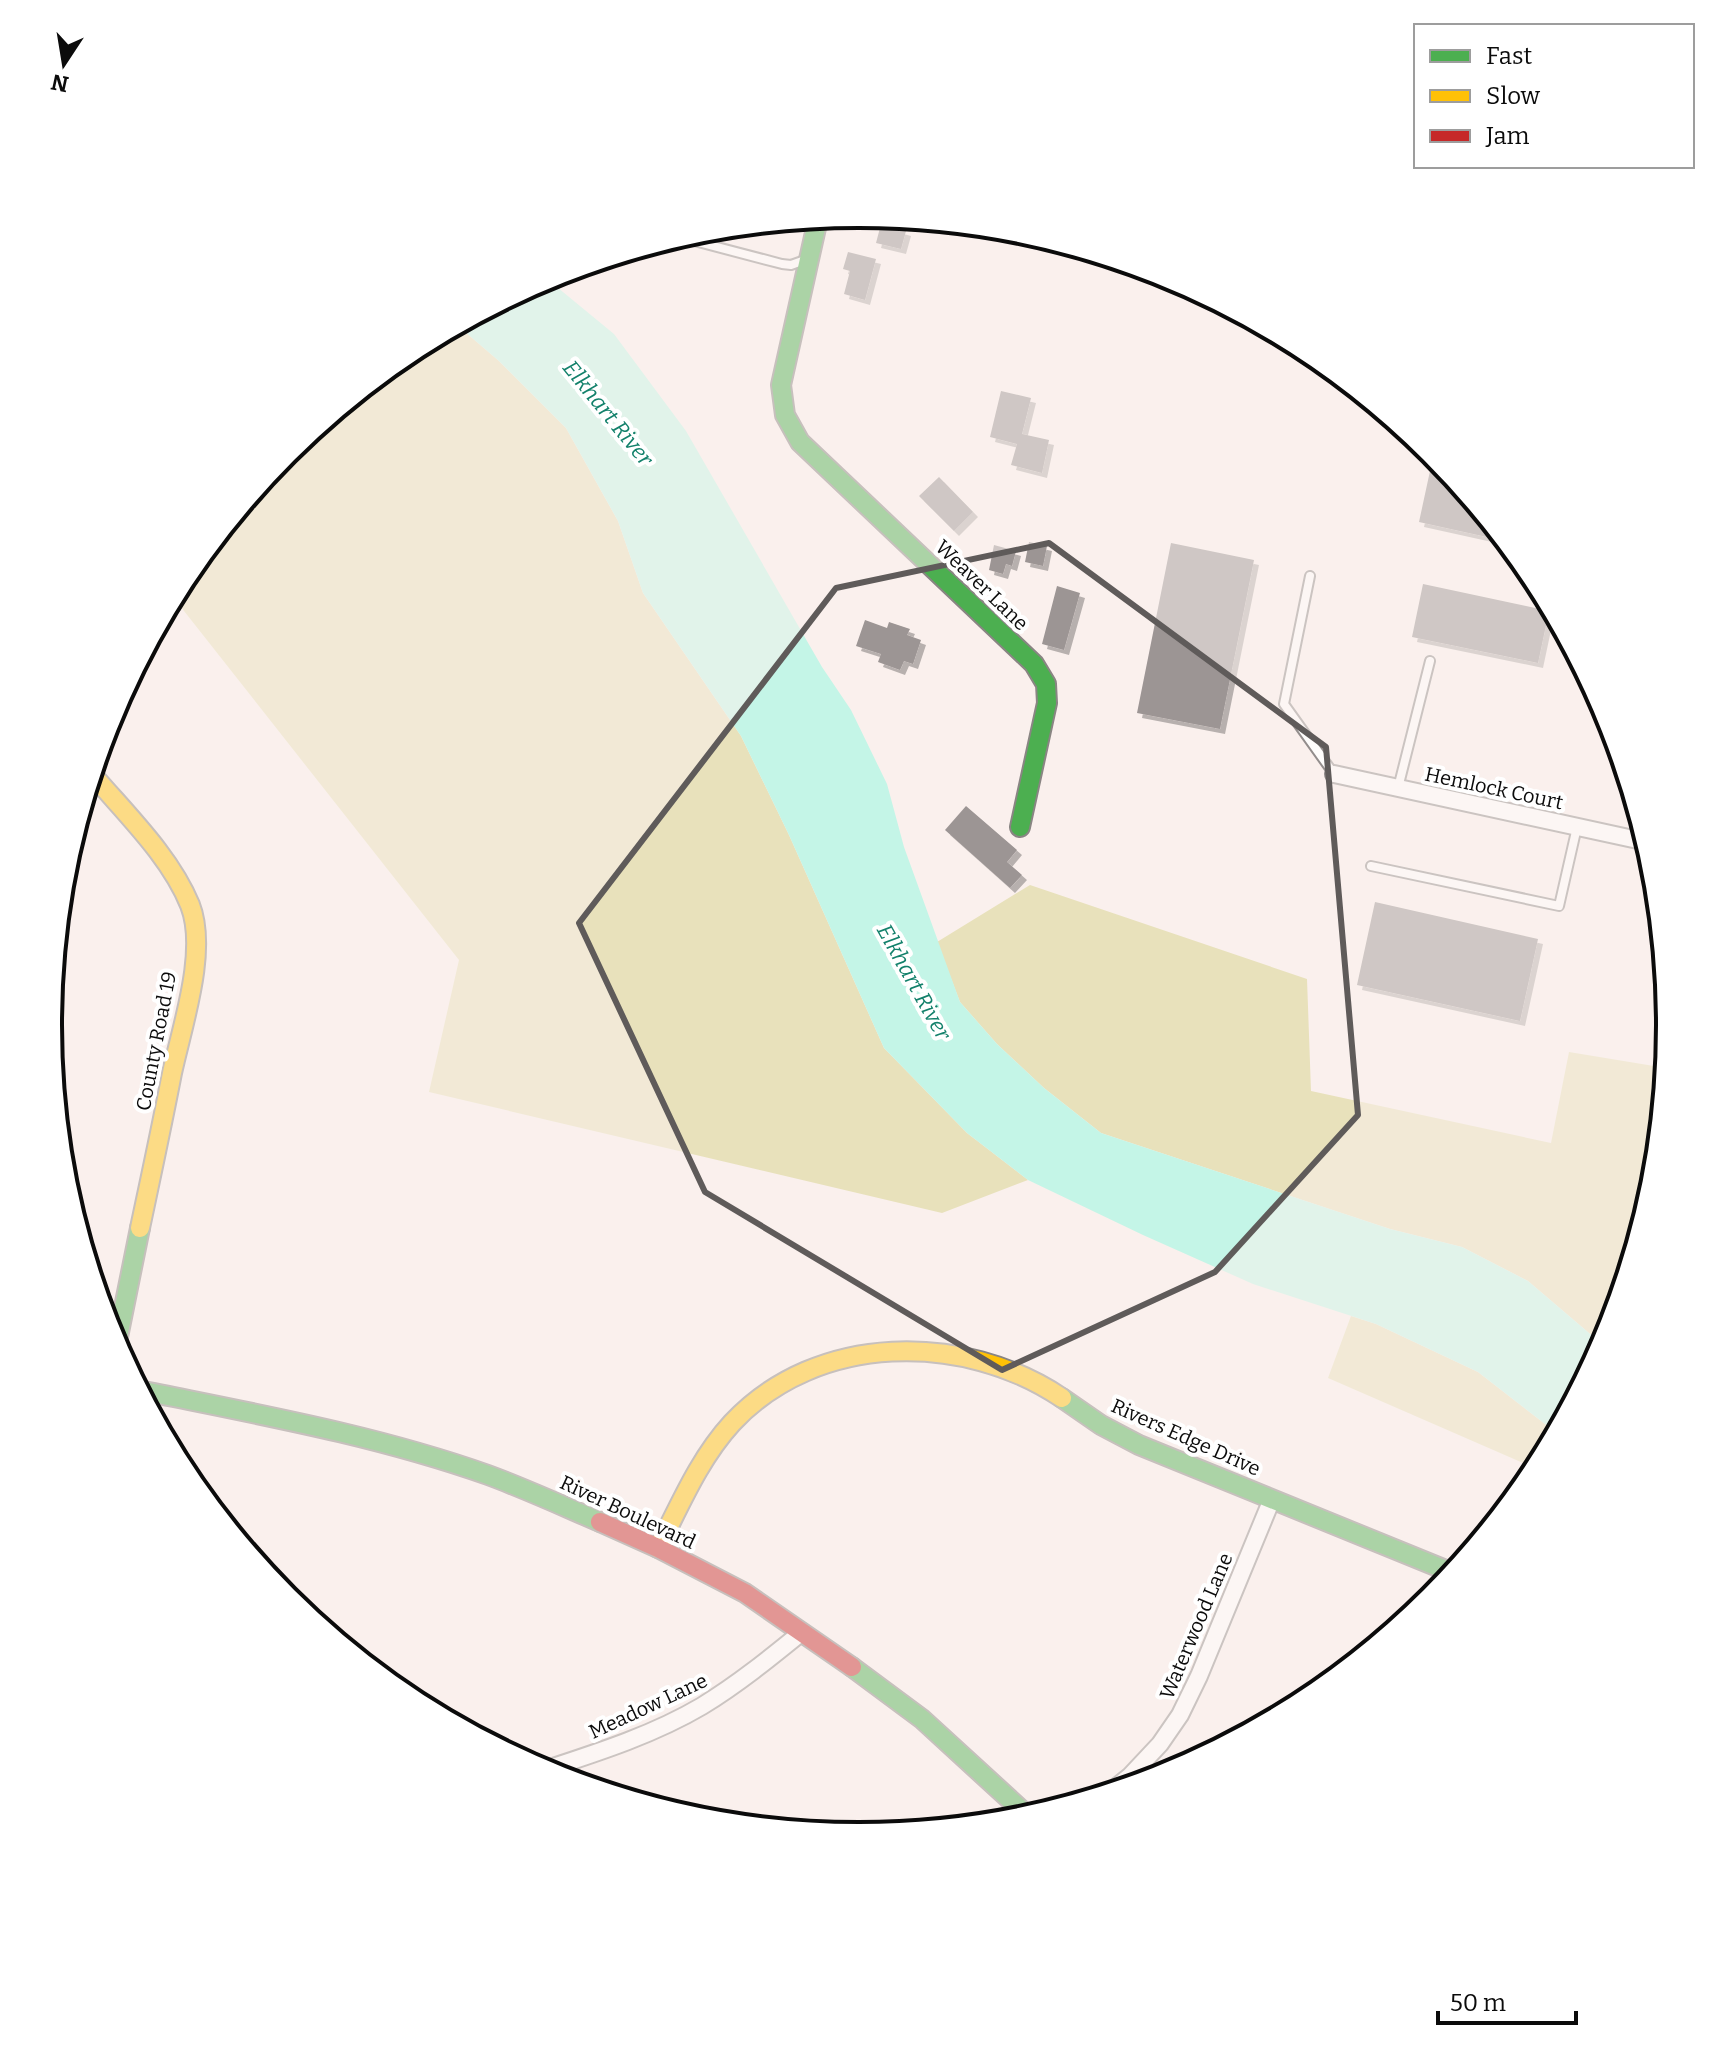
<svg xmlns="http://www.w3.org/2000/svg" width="1718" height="2051" font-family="Bitter,serif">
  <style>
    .forest { fill: #e8e1bb }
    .water { fill: #c4f5e7 }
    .building { fill: #9c9594; filter: url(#shadow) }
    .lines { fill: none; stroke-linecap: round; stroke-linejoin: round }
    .lane-casing { stroke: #938e8d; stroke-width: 12 }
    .street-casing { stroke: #938e8d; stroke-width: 20 }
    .fast-casing { stroke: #898583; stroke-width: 22 }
    .slow-casing { stroke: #898583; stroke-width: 22 }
    .jam-casing { stroke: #898583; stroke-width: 22 }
    .lane { stroke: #fefdfc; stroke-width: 8 }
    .street { stroke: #fefdfc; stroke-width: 16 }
    .fast { stroke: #4caf50; stroke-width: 18 }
    .slow { stroke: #ffc107; stroke-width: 18 }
    .jam { stroke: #c62828; stroke-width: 18 }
    .marked { fill: none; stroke: #5f5b5a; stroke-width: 6; stroke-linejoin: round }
    .labels { text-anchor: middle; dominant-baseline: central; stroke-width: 8; stroke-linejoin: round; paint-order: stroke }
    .street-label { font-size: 20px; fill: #0b0b0b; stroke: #fff }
    .water-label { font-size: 22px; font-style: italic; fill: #13816b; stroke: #fff }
    .rim { fill: none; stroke: #0b0b0b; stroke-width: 4 }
  </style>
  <defs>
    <filter id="shadow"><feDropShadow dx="5" dy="5" stdDeviation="0" flood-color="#0004"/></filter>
  </defs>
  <rect width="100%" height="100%" fill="#faf0ed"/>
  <path class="forest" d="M 457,325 L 499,361 L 566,428 L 618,521 L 643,593 L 741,736 L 789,835 L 884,1048 L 967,1133 L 1028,1180 L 942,1213 L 429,1092 L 459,960 L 173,597 L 185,575 L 286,452 L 409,351 Z
    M 1030,885 L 1307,979 L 1311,1091 L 1551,1143 L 1569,1052 L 1666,1068 L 1654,1184 L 1603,1345 L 1528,1281 L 1462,1247 L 1390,1229 L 1101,1133 L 1044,1088 L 997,1044 L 960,1002 L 937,942 Z
    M 1351,1316 L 1376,1324 L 1478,1372 L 1545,1424 L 1558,1431 L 1537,1469 L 1328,1378 Z"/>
  <path class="water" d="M 546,278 L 614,334 L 686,431 L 822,667 L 851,710 L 887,784 L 904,847 L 960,1002 L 997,1044 L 1044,1088 L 1101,1133 L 1390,1229 L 1462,1247 L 1528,1281 L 1603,1345 L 1558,1431 L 1545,1424 L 1478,1372 L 1376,1324 L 1253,1284 L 1143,1235 L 1028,1180 L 967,1133 L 884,1048 L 789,835 L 741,736 L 643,593 L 618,521 L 566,428 L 499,361 L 457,325 Z"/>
  <path class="building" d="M 881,224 L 906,231 L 901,249 L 876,243 Z
    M 848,252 L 876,259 L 865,300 L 844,294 L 850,271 L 843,269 Z
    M 1001,391 L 1031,398 L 1022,434 L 1049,440 L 1042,473 L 1011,465 L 1017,444 L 990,437 Z
    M 1430,471 L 1452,476 L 1505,541 L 1419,522 Z
    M 939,477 L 973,512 L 954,531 L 919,496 Z
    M 1029,542 L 1047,546 L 1043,566 L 1025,562 Z
    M 1171,543 L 1254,560 L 1220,729 L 1137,713 Z
    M 994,545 L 1016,551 L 1012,566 L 1006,564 L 1003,574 L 989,570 Z
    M 1423,584 L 1549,611 L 1538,663 L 1412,637 Z
    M 1057,586 L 1080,593 L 1064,650 L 1042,644 Z
    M 865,620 L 887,628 L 889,622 L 910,629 L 907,635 L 921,640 L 913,664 L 904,661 L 900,670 L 878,662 L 881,654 L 856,646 Z
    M 966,806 L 1017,850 L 1007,862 L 1022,875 L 1010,888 L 945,830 Z
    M 1375,902 L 1538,939 L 1520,1021 L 1357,985 Z"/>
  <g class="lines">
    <g class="lane-casing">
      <path id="lane" d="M 679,237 L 782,264 L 791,265 L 805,260
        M 1310,576 L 1284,704 L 1334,774
        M 1398,788 L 1430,661
        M 1371,866 L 1559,906 L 1577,827"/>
    </g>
    <g class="street-casing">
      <path id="street" d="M 1334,774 L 1647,842
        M 541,1771 C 596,1753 653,1735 702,1706 C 738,1684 770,1658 802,1632
        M 1109,1793 L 1130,1776 L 1160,1744 L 1180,1715 L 1199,1676 L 1272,1499"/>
    </g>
    <g class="fast-casing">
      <path id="fast" d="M 818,219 L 781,385 L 785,415 L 800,442 L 1034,664 L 1046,684 L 1047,703 L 1020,827
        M 116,1347 L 140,1228
        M 139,1390 C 256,1414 375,1435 488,1475 C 526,1489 563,1506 600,1522
        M 1062,1398 L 1101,1425 L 1139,1445 L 1453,1573
        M 852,1667 L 922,1719 L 1029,1817"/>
    </g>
    <g class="slow-casing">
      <path id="slow" d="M 92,774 C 126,814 170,856 190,905 C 208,951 182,1026 172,1073 C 162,1125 151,1176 140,1228
        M 658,1548 C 680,1505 699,1459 732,1423 C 817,1332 964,1332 1062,1398"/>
    </g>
    <g class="jam-casing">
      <path id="jam" d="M 600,1522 L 658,1548 L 745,1593 L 852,1667"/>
    </g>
    <use href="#lane" class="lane"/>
    <use href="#street" class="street"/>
    <use href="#fast" class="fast"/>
    <use href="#slow" class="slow"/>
    <use href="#jam" class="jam"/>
  </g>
  <path d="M0 0H1718V2051H0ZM 1049,543 L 1326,747 L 1358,1115 L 1215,1272 L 1002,1370 L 705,1192 L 579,923 L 836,588 Z" fill="#faf0ed" fill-opacity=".55" fill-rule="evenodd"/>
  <path class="marked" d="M 1049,543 L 1326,747 L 1358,1115 L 1215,1272 L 1002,1370 L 705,1192 L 579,923 L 836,588 Z"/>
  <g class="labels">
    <g class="street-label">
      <text transform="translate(982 585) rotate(44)">Weaver Lane</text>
      <text transform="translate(1494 788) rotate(12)">Hemlock Court</text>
      <text transform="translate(156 1041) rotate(-79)">County Road 19</text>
      <text transform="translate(1186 1437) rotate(24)">Rivers Edge Drive</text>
      <text transform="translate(628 1512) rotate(25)">River Boulevard</text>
      <text transform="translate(1196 1626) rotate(-67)">Waterwood Lane</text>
      <text transform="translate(648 1706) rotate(-25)">Meadow Lane</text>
    </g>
    <g class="water-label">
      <text transform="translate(608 413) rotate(51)">Elkhart River</text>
      <text transform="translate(914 982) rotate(61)">Elkhart River</text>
    </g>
  </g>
  <path d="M0 0H1718V2051H0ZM62 1025a797 797 0 1 1 1594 0a797 797 0 1 1-1594 0Z" fill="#fff" fill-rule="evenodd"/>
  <path class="rim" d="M62 1025a797 797 0 1 1 1594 0a797 797 0 1 1-1594 0Z"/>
  <rect x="1414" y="24" width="280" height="144" fill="#ffffff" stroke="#9d9d9d" stroke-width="2"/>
  <rect x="1430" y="50" width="40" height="12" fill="#4caf50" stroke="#9d9d9d" stroke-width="2"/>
  <text x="1486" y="64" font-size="24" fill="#0b0b0b">Fast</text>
  <rect x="1430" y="90" width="40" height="12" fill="#ffc107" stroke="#9d9d9d" stroke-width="2"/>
  <text x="1486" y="104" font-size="24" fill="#0b0b0b">Slow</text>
  <rect x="1430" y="130" width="40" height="12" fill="#c62828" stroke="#9d9d9d" stroke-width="2"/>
  <text x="1486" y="144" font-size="24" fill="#0b0b0b">Jam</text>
  <g transform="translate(64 64) rotate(192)" stroke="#ffffff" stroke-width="6" paint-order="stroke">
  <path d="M0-6L14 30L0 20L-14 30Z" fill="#0b0b0b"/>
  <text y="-12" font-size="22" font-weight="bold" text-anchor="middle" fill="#0b0b0b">N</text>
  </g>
  <path d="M1438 2011v12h138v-12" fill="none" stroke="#0b0b0b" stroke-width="4"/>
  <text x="1450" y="2011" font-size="24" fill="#0b0b0b" stroke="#ffffff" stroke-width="6" paint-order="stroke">50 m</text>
</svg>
